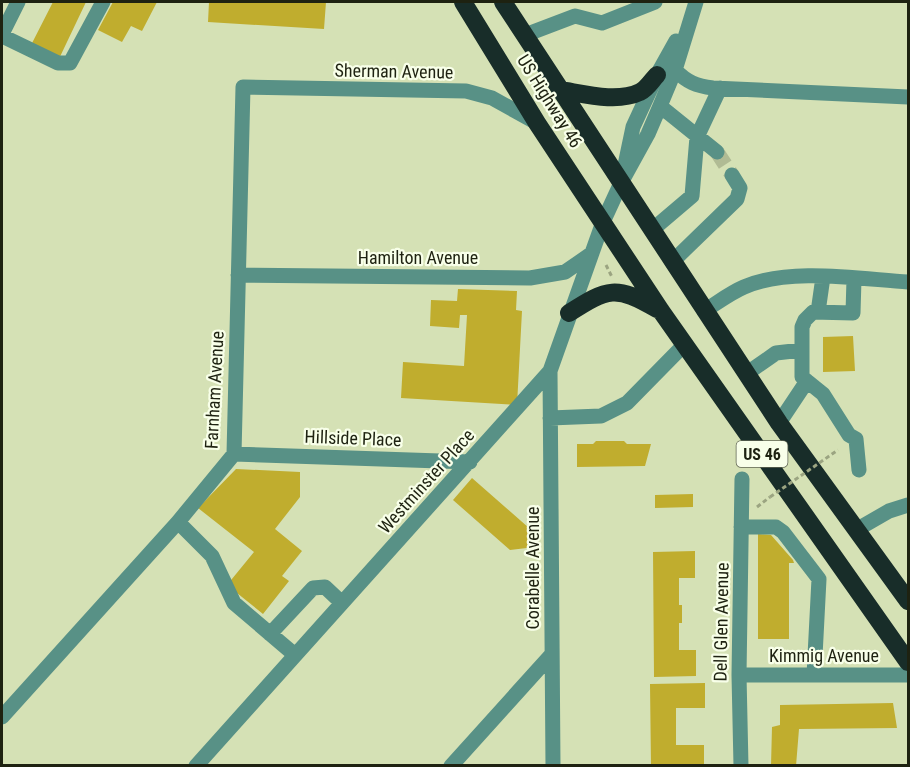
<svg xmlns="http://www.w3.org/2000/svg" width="910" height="767" font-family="'Roboto Condensed',sans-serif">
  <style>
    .building { fill: #c0ad2e }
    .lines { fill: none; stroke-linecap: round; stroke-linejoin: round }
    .minor-tunnel { stroke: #b0bb94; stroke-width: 15; stroke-dasharray: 15 8; stroke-linecap: butt }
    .path { stroke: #9ba481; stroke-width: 3; stroke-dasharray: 4.5 3; stroke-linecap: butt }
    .minor { stroke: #589186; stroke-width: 15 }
    .highway { stroke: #182d29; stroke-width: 18 }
    .path-bridge { stroke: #9ba481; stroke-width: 3; stroke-dasharray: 4.5 3; stroke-linecap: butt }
    .labels { text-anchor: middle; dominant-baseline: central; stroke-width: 4.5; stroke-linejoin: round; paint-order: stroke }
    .shield { fill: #f8ffe9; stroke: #5f6452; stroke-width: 1.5 }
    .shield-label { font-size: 16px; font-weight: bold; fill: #1e2211 }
    .street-label { font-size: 18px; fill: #1e2211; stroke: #f8ffe9 }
  </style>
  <rect width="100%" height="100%" fill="#d5e1b5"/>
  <path class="building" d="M 53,2 L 86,2 L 57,63 L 29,49 Z
    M 113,2 L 157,2 L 142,31 L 131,26 L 122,42 L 98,30 Z
    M 209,2 L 326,2 L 324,29 L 208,22 Z
    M 458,289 L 517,291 L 516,310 L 522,311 L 517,405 L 401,398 L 403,362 L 464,366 L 467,315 L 460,315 L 459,328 L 430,326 L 431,300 L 457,301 Z
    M 853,336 L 855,371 L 823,372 L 823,337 Z
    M 596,441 L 624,441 L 627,444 L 651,444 L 645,466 L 577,467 L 577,444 L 593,444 Z
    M 236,469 L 300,472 L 300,497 L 275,529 L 302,551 L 282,576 L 289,581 L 263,614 L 227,585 L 254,552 L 198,508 Z
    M 472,478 L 529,528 L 533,527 L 535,547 L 510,550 L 453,500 Z
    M 693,494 L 693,507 L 655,508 L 655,495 Z
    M 758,534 L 771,535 L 793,560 L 794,563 L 789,563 L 789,639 L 758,639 Z
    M 695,551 L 695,578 L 679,578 L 679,605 L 682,605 L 682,623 L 679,623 L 679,650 L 696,650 L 696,676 L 654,677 L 653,552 Z
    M 705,683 L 705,708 L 676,708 L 676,745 L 704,745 L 704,766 L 651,766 L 650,684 Z
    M 893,703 L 897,728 L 799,729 L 796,766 L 771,766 L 772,727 L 780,725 L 780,705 Z"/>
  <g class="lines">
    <path class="minor-tunnel" d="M 717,152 L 732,175"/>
    <path class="path" d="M 606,265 L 612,277
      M 757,507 L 770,497"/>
    <path class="minor" d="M 2,34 L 18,2
      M 525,35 L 575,16 L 602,23 L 655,2
      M 2,36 L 58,63 L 70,63 L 103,2
      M 675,70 C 687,82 696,86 713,88 L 908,97
      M 660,106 L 717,152
      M 625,165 L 633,127 L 657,75 L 676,41
      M 652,230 L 692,196 L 697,137 L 720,88
      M 672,262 L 737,199 L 740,188 L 732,175
      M 238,275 L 530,278 L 565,272 L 591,254
      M 854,279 L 853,313 L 813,312 L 805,320 L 802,327 L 802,377 L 823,394 L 849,435 L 856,439 L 859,470
      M 704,311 C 717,303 730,293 744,287 C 789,267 860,279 908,282
      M 818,312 L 823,277
      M 550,371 L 553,766
      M 746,374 L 776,353 L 802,350
      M 550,418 L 601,416 L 627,403 L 684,345
      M 779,423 L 807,381
      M 234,454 L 470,462
      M 178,522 L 212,556 L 234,603 L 295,655
      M 741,527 L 776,527 L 783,532 L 819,579 L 814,675
      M 856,530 L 889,511 L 908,505
      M 270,634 L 313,588 L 325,587 L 342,603
      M 739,675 L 908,675
      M 2,717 L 178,522 L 234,454 L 243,87 L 466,91 L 492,98 L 537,123
      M 196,766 L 550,371 L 603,222 L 621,183 L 648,134 L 660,106 L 675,70 L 696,2
      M 451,766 L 552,654
      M 741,766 L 739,675 L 742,479"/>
    <path class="highway" d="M 463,2 L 537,123 L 661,311 L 908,662
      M 503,2 L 779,423 L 908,601
      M 560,90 C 585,94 617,103 640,92 C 647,89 652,80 657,75
      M 569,313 C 608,288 616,285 657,309"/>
    <path class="path-bridge" d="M 770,497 L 838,450"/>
  </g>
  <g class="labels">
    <rect class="shield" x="736.5" y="441" width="51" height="26" rx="4.5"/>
    <g class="shield-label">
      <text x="762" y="454">US 46</text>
    </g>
    <g class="street-label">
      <text transform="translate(394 71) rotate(1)">Sherman Avenue</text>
      <text transform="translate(550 101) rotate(58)">US Highway 46</text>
      <text x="418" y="257">Hamilton Avenue</text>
      <text transform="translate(214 390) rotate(-87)">Farnham Avenue</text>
      <text transform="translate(353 438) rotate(2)">Hillside Place</text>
      <text transform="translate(426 481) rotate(-48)">Westminster Place</text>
      <text transform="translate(532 568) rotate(-90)">Corabelle Avenue</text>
      <text transform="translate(721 622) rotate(-89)">Dell Glen Avenue</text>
      <text x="824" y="655">Kimmig Avenue</text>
    </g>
  </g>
  <rect width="910" height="767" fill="none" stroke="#1e2211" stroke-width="6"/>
</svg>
